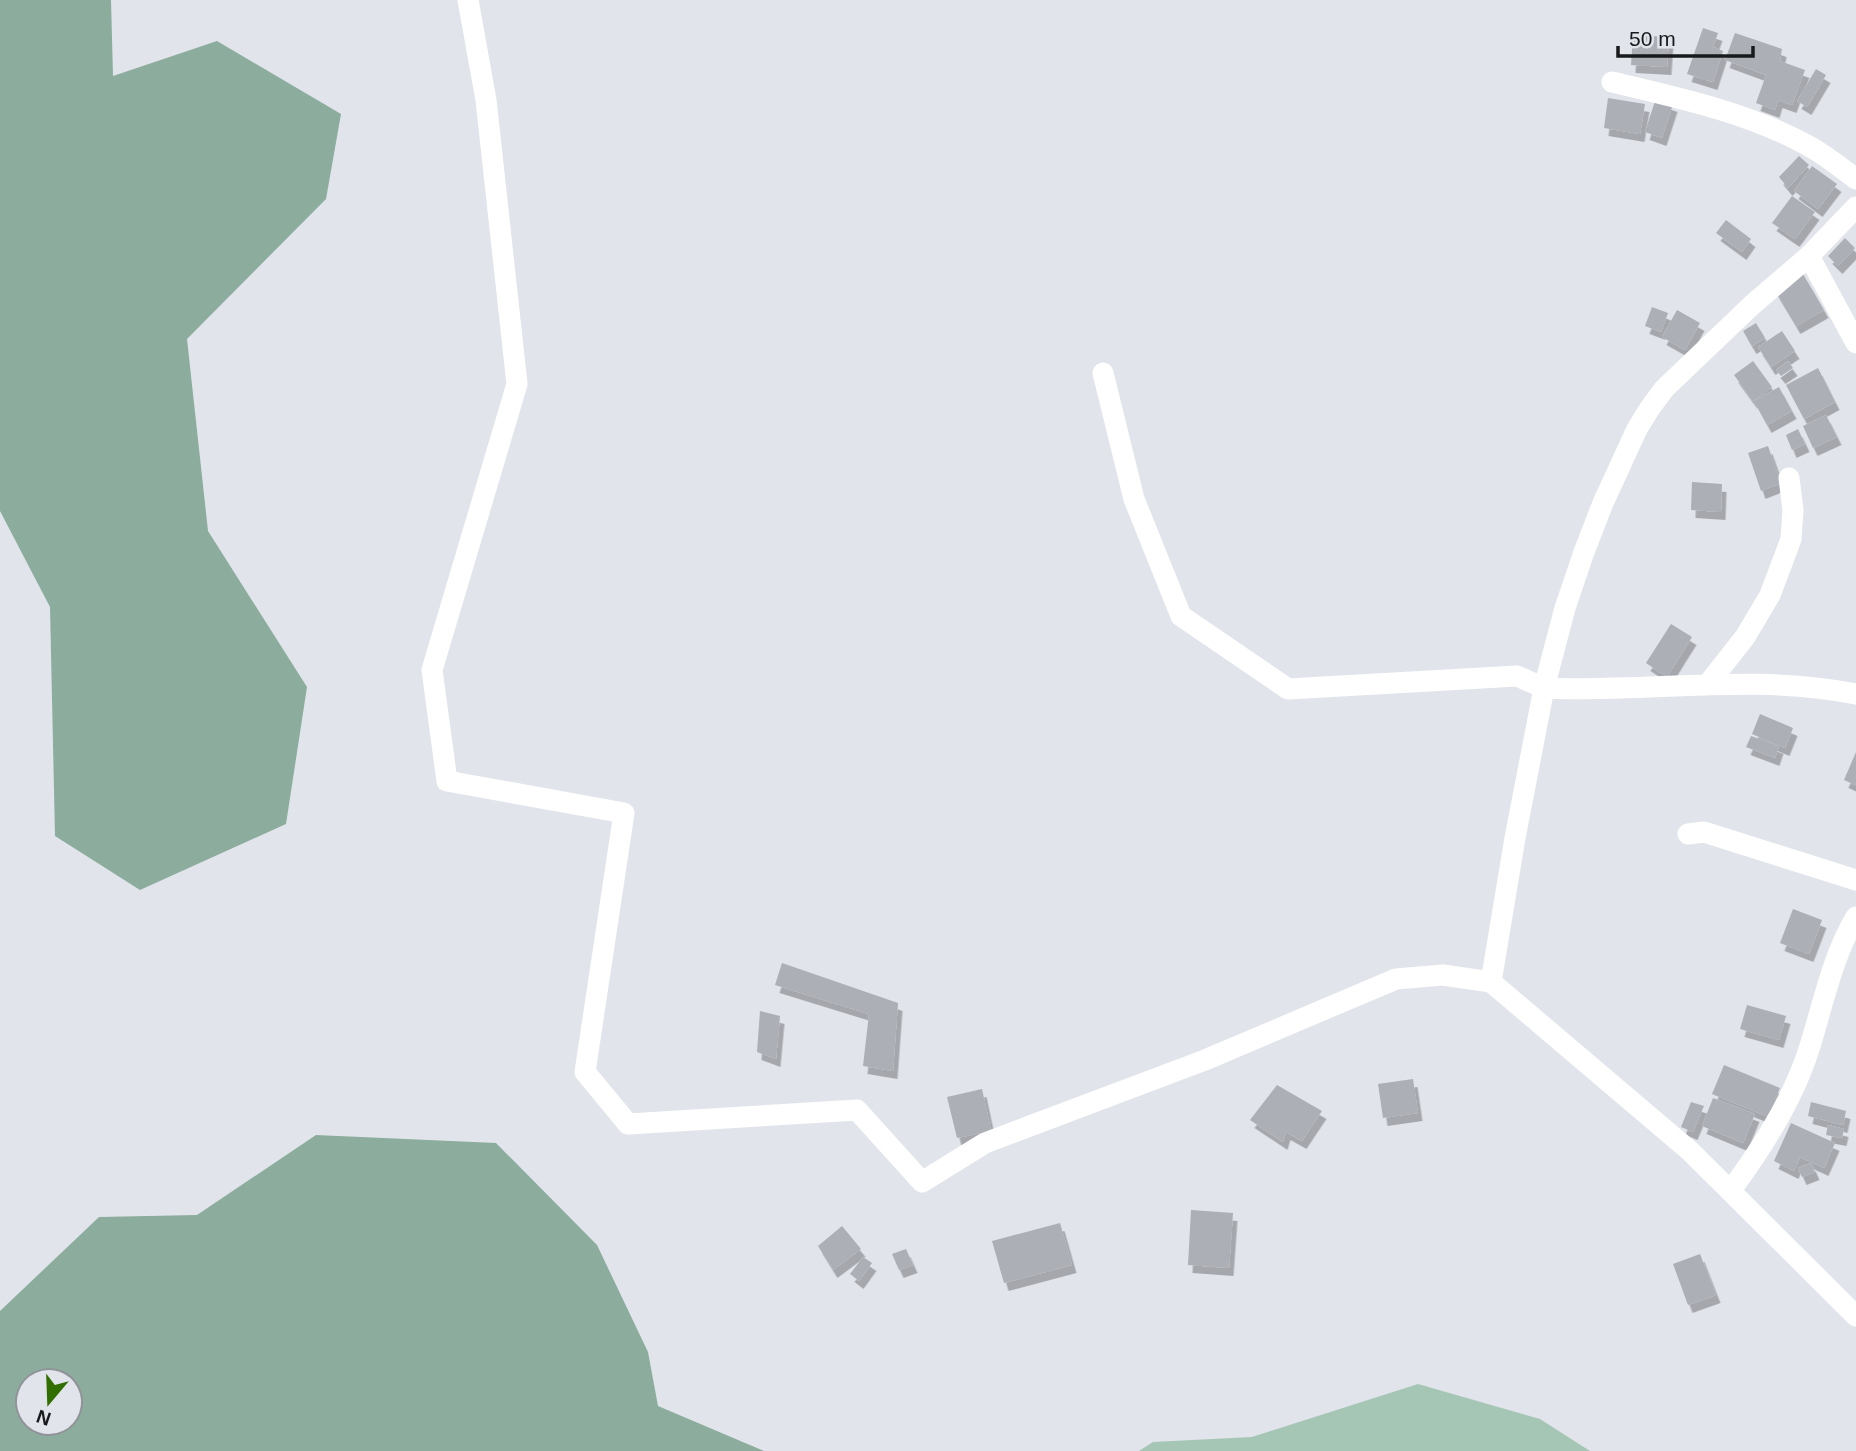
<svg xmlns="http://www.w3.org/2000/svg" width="1856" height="1451" font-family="Helvetica,sans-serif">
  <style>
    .green { fill: #a5c6b5 }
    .forest { fill: #8cad9d; fill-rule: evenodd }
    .building { fill: #acafb5; filter: url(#shadow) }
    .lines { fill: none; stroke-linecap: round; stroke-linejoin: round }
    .minor { stroke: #fff; stroke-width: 21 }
  </style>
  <defs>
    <filter id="shadow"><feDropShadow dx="4.5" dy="8" stdDeviation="0" flood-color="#0004"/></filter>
  </defs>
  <rect width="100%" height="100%" fill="#e1e4eb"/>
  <path class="green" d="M 1418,1384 L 1540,1419 L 1590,1451 L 1139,1451 L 1153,1442 L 1252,1437 Z"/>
  <path class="forest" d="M 0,0 L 111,0 L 113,76 L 217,41 L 341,114 L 326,199 L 187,339 L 208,531 L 307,687 L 286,824 L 140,890 L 55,836 L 50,607 L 0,511 Z
    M 316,1135 L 496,1143 L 597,1245 L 648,1352 L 658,1406 L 764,1451 L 0,1451 L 0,1311 L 99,1217 L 197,1215 ZM 70,1381 L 70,1423 L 28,1423 L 28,1381 Z"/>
  <path class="building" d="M 1703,28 L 1718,33 L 1713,47 L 1723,51 L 1713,82 L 1687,74 Z
    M 1735,33 L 1782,49 L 1780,61 L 1805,70 L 1792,105 L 1778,100 L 1775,110 L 1756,103 L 1766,75 L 1725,60 Z
    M 1633,35 L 1669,37 L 1667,67 L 1631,65 Z
    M 1816,69 L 1826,75 L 1807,107 L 1797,101 Z
    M 1608,98 L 1645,104 L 1640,134 L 1604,128 Z
    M 1656,98 L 1673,104 L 1662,138 L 1645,132 Z
    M 1799,156 L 1809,165 L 1788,188 L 1779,177 Z
    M 1812,166 L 1837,184 L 1818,209 L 1794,191 Z
    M 1792,196 L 1815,212 L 1795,239 L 1772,223 Z
    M 1726,220 L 1751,239 L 1742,252 L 1716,233 Z
    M 1845,238 L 1855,248 L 1838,266 L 1828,256 Z
    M 1803,274 L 1824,310 L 1796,326 L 1775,291 Z
    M 1652,307 L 1668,313 L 1661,332 L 1645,326 Z
    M 1677,310 L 1700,323 L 1685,350 L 1662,337 Z
    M 1756,323 L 1765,338 L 1752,346 L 1743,331 Z
    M 1782,331 L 1795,351 L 1771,367 L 1758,347 Z
    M 1753,361 L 1772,387 L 1753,401 L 1734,375 Z
    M 1788,361 L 1793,368 L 1781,376 L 1776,370 Z
    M 1818,368 L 1835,402 L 1804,419 L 1786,385 Z
    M 1779,387 L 1792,411 L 1767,425 L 1754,401 Z
    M 1826,415 L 1837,437 L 1813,448 L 1803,426 Z
    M 1798,429 L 1805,444 L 1792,450 L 1786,435 Z
    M 1768,446 L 1781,483 L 1761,491 L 1748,453 Z
    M 1692,482 L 1722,484 L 1721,512 L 1691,510 Z
    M 1671,624 L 1692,637 L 1667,677 L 1646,663 Z
    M 1760,714 L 1793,728 L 1785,748 L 1752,734 Z
    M 1751,736 L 1779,746 L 1775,758 L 1746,747 Z
    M 1856,752 L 1856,782 L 1855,785 L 1844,780 Z
    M 1793,909 L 1822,920 L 1809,954 L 1780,943 Z
    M 782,963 L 898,1003 L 893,1071 L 863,1066 L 869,1014 L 775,985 Z
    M 1747,1005 L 1786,1016 L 1779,1040 L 1740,1029 Z
    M 760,1011 L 780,1016 L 776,1059 L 757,1052 Z
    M 1724,1065 L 1780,1088 L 1769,1117 L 1712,1094 Z
    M 1413,1079 L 1418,1113 L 1383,1118 L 1378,1084 Z
    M 1277,1085 L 1322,1111 L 1302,1141 L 1286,1132 L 1283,1142 L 1250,1120 Z
    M 982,1089 L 991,1131 L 957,1138 L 947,1097 Z
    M 1713,1098 L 1755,1114 L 1743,1143 L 1702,1126 Z
    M 1691,1102 L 1704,1106 L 1693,1132 L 1681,1127 Z
    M 1811,1102 L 1846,1111 L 1843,1125 L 1808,1116 Z
    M 1791,1123 L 1835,1143 L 1824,1168 L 1800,1157 L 1794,1171 L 1774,1161 Z
    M 1828,1125 L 1844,1129 L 1842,1138 L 1826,1135 Z
    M 1811,1163 L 1815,1172 L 1802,1177 L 1798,1168 Z
    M 1191,1210 L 1233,1213 L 1229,1268 L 1188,1265 Z
    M 1060,1223 L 1072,1265 L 1004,1283 L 992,1241 Z
    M 842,1226 L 861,1249 L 833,1270 L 818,1246 Z
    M 906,1249 L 913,1265 L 899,1270 L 892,1254 Z
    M 1700,1254 L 1716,1295 L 1688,1305 L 1673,1264 Z
    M 863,1257 L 872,1263 L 859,1281 L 850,1274 Z"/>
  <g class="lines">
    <path class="minor" d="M 468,0 L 486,100 L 517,384 L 432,670 L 447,781 L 624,813 L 585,1072 L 628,1124 L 857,1110 L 922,1182 L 985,1143 L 1205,1060 L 1396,979 L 1443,975 L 1491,982
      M 1612,82 C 1679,98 1746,112 1807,145 C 1824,154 1840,167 1856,179
      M 1856,207 L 1809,256 L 1752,305 L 1664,389 L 1650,408 L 1637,429 L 1603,503 L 1584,552 L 1565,608 L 1544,688 C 1647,693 1754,673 1856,694
      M 1809,256 L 1856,343
      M 1103,373 L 1134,499 L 1181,616 L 1288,689 L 1517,676 L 1544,688 L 1515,838 L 1491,982 L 1690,1151 L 1856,1316
      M 1708,684 L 1745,637 L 1770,595 L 1791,539 L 1793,510 L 1789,478
      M 1688,834 L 1704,832 L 1856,880
      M 1731,1190 C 1763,1147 1793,1100 1809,1049 C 1823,1005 1832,957 1856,917"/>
  </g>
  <g transform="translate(49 1402) rotate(199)"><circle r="33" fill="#e1e4eb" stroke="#909398" stroke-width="2"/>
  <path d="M0-5L12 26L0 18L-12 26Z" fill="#306e00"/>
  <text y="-10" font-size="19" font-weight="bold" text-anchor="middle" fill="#17191b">N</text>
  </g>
  <path d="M1618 46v10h135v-10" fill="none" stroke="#17191b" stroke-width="3.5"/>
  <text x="1629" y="46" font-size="21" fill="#17191b" stroke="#e1e4eb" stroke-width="5" paint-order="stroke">50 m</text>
</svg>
